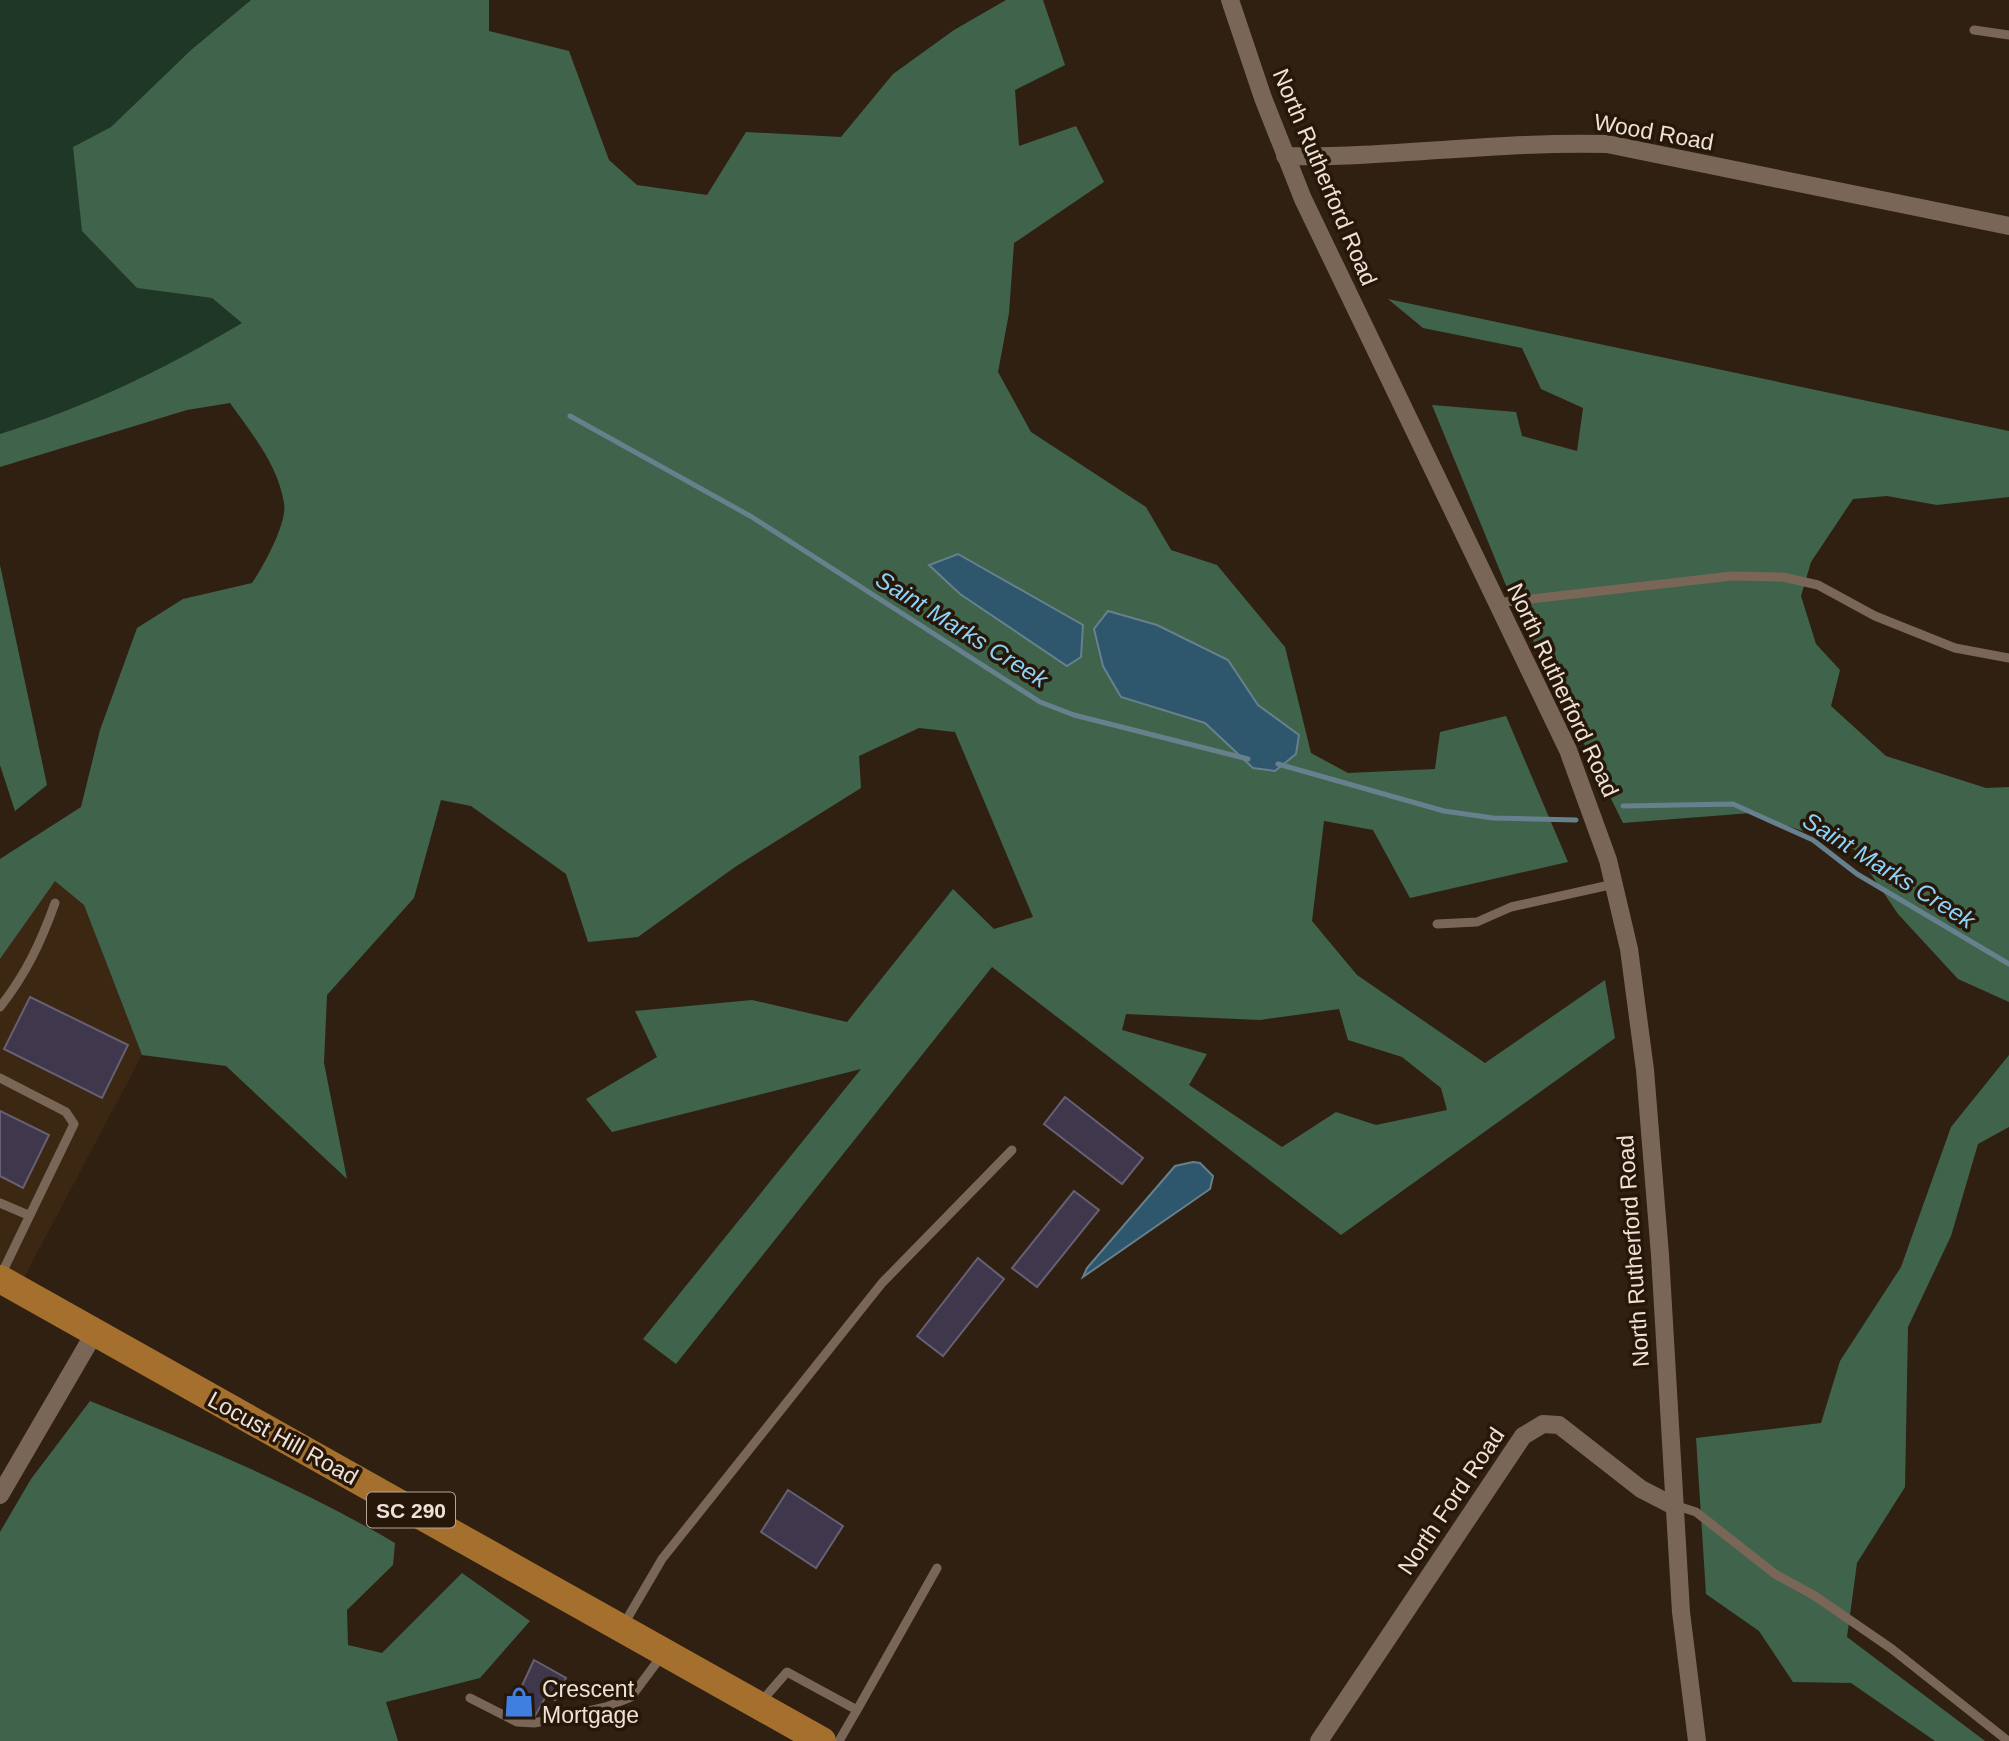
<svg xmlns="http://www.w3.org/2000/svg" width="2009" height="1741" font-family="Helvetica,sans-serif">
  <style>
    .built { fill: #3c2713 }
    .green { fill: #1f3726 }
    .forest { fill: #3f644b; fill-rule: evenodd }
    .water { fill: #2e566d; stroke: #67808d; stroke-width: 2 }
    .lines { fill: none; stroke-linecap: round; stroke-linejoin: round }
    .stream { stroke: #67808d; stroke-width: 5 }
    .building { fill: #3f374b; stroke: #675f74; stroke-width: 2 }
    .lane { stroke: #796656; stroke-width: 9 }
    .street { stroke: #796656; stroke-width: 18 }
    .primary { stroke: #a5702e; stroke-width: 28 }
    .labels { text-anchor: middle; dominant-baseline: central; stroke-width: 7; stroke-linejoin: round; paint-order: stroke }
    .shield { fill: #261709; stroke: #b1a49a; stroke-width: 2 }
    .shield-label { font-size: 21px; font-weight: bold; fill: #ede1d8 }
    .street-label { font-size: 23px; fill: #ede1d8; stroke: #261709 }
    .poi-label { font-size: 23px; fill: #ede1d8; stroke: #261709; text-anchor: start }
    .water-label { font-size: 24px; font-style: italic; fill: #8ed2fb; stroke: #261709 }
  </style>
  <rect width="100%" height="100%" fill="#302012"/>
  <path class="built" d="M 55,880 L 84,905 L 142,1055 L 21,1283 L 0,1271 L 0,959 Z"/>
  <path class="green" d="M 0,0 L 251,0 L 191,50 L 111,127 L 73,147 L 137,288 L 212,298 L 243,323 C 165,369 86,407 0,434 Z"/>
  <path class="forest" d="M 251,0 L 489,0 L 489,31 L 569,51 L 609,160 L 637,185 L 707,195 L 746,132 L 841,137 L 893,74 L 954,30 L 1006,0 L 1043,0 L 1065,65 L 1015,90 L 1019,146 L 1076,126 L 1104,182 L 1014,243 L 1009,313 L 998,372 L 1031,432 L 1146,507 L 1171,550 L 1217,565 L 1285,647 L 1311,753 L 1348,773 L 1435,769 L 1440,732 L 1506,716 L 1568,862 L 1410,898 L 1373,830 L 1324,821 L 1312,921 L 1357,975 L 1485,1063 L 1605,980 L 1615,1038 L 1341,1235 L 992,967 L 676,1364 L 643,1339 L 861,1069 L 612,1132 L 586,1099 L 657,1057 L 635,1011 L 752,1000 L 847,1022 L 953,889 L 994,929 L 1033,917 L 955,732 L 919,728 L 859,756 L 861,788 L 735,867 L 638,937 L 588,942 L 566,874 L 471,806 L 441,800 L 414,898 L 327,995 L 324,1063 L 347,1179 L 226,1066 L 142,1055 L 84,905 L 55,881 L 0,959 L 0,859 L 81,807 L 100,730 L 137,628 L 183,599 L 252,583 C 263,567 288,522 284,503 C 278,465 252,434 230,403 L 187,410 L 0,467 L 0,434 C 86,407 165,369 242,323 L 212,298 L 137,288 L 82,231 L 73,147 L 111,127 L 191,50 ZM 1339,1009 L 1348,1040 L 1402,1057 L 1441,1088 L 1447,1110 L 1376,1125 L 1336,1112 L 1282,1147 L 1189,1085 L 1207,1054 L 1122,1030 L 1126,1014 L 1260,1020 Z
    M 1388,299 L 2009,431 L 2009,497 L 1937,505 L 1887,496 L 1853,499 L 1811,562 L 1801,596 L 1816,644 L 1840,670 L 1831,706 L 1886,756 L 1986,788 L 2009,787 L 2009,1002 L 1958,979 L 1898,914 L 1854,849 L 1751,813 L 1623,823 L 1505,583 L 1432,405 L 1516,412 L 1522,436 L 1577,451 L 1583,408 L 1541,389 L 1522,348 L 1423,328 Z
    M 0,565 L 47,785 L 15,811 L 0,765 Z
    M 2009,1055 L 2009,1127 L 1978,1144 L 1951,1236 L 1908,1327 L 1905,1487 L 1857,1563 L 1847,1637 L 1985,1741 L 1935,1741 L 1851,1683 L 1793,1682 L 1759,1631 L 1706,1594 L 1696,1438 L 1821,1423 L 1840,1361 L 1901,1267 L 1951,1127 Z
    M 90,1401 C 194,1443 298,1486 395,1543 L 393,1565 L 347,1610 L 348,1645 L 382,1653 L 462,1573 L 530,1621 L 480,1678 L 386,1702 L 398,1741 L 0,1741 L 0,1532 L 31,1479 Z"/>
  <path class="water" d="M 958,554 L 1083,625 L 1081,657 L 1067,666 L 960,594 L 929,565 Z
    M 1108,611 L 1157,625 L 1228,660 L 1258,705 L 1299,735 L 1296,754 L 1275,771 L 1253,768 L 1205,723 L 1121,697 L 1103,666 L 1094,629 Z
    M 1193,1162 L 1200,1163 L 1213,1176 L 1210,1189 L 1083,1277 L 1087,1268 L 1175,1166 Z"/>
  <g class="lines">
    <path class="stream" d="M 570,416 L 752,517 L 1040,702 L 1074,715 L 1248,759
      M 1278,764 L 1444,811 L 1493,818 L 1576,820
      M 1623,806 L 1733,804 L 1813,840 L 1857,874 L 2009,964"/>
  </g>
  <path class="building" d="M 30,997 L 128,1045 L 102,1098 L 4,1049 Z
    M 1065,1097 L 1143,1158 L 1122,1184 L 1044,1124 Z
    M 0,1111 L 49,1135 L 23,1188 L 0,1176 Z
    M 1074,1191 L 1099,1210 L 1037,1287 L 1012,1268 Z
    M 978,1258 L 1004,1279 L 943,1356 L 917,1336 Z
    M 788,1490 L 843,1526 L 816,1568 L 761,1532 Z
    M 534,1660 L 566,1678 L 555,1700 L 546,1696 L 535,1716 L 513,1705 Z"/>
  <g class="lines">
    <path class="lane" d="M 1974,30 L 2009,35
      M 1496,603 L 1732,576 L 1783,577 L 1818,585 L 1875,616 L 1955,648 L 2009,658
      M 1437,924 L 1477,922 L 1511,907 L 1614,884
      M 0,1007 C 26,974 41,942 55,903
      M 0,1078 L 66,1112 L 74,1124 L 1,1275
      M 0,1203 L 28,1215
      M 1674,1505 L 1696,1512 L 1775,1574 L 1815,1596 L 1892,1649 L 2008,1741
      M 624,1624 L 662,1559 L 882,1283 L 1012,1150
      M 470,1698 L 517,1722 L 534,1723 L 606,1707 L 631,1697 L 663,1654
      M 760,1703 L 787,1672 L 857,1710 L 839,1741
      M 857,1710 L 937,1568"/>
    <path class="street" d="M 1230,0 L 1263,98 L 1303,199 L 1568,750 L 1608,860 L 1629,949 L 1645,1070 L 1660,1255 L 1681,1612 L 1697,1741
      M 1285,156 C 1393,158 1500,141 1607,144 L 2009,226
      M 0,1495 L 95,1332
      M 1319,1741 L 1523,1436 L 1543,1424 L 1559,1425 L 1641,1489 L 1672,1505"/>
    <path class="primary" d="M 0,1279 L 822,1741"/>
  </g>
  <defs>
    <g id="shop-bare" transform="scale(2.415)"><path d="M-5-2.5h2.3a2.7 3.5 0 0 1 5.4 0H5L5.5 6h-11ZM-1.5-2.5h3a1.5 2.3 0 0 0-3 0Z" fill="#3f7fe0" stroke="#261709" stroke-width="2.5" paint-order="stroke"/></g>
  </defs>
  <g fill-rule="evenodd">
    <use href="#shop-bare" x="519" y="1702"/>
  </g>
  <g class="labels">
    <rect class="shield" x="367" y="1492.5" width="88" height="35" rx="5"/>
    <g class="shield-label">
      <text x="411" y="1510">SC 290</text>
    </g>
    <g class="street-label">
      <text transform="translate(1654 132) rotate(10)">Wood Road</text>
      <text transform="translate(1325 177) rotate(67)">North Rutherford Road</text>
      <text transform="translate(1563 690) rotate(65)">North Rutherford Road</text>
      <text transform="translate(1633 1251) rotate(-94)">North Rutherford Road</text>
      <text transform="translate(283 1438) rotate(29)">Locust Hill Road</text>
      <text transform="translate(1451 1501) rotate(-56)">North Ford Road</text>
    </g>
    <g class="poi-label">
      <text x="542" y="1689">Crescent<tspan x="542" dy="26">Mortgage</tspan></text>
    </g>
    <g class="water-label">
      <text transform="translate(962 629) rotate(32)">Saint Marks Creek</text>
      <text transform="translate(1889 870) rotate(32)">Saint Marks Creek</text>
    </g>
  </g>
</svg>
